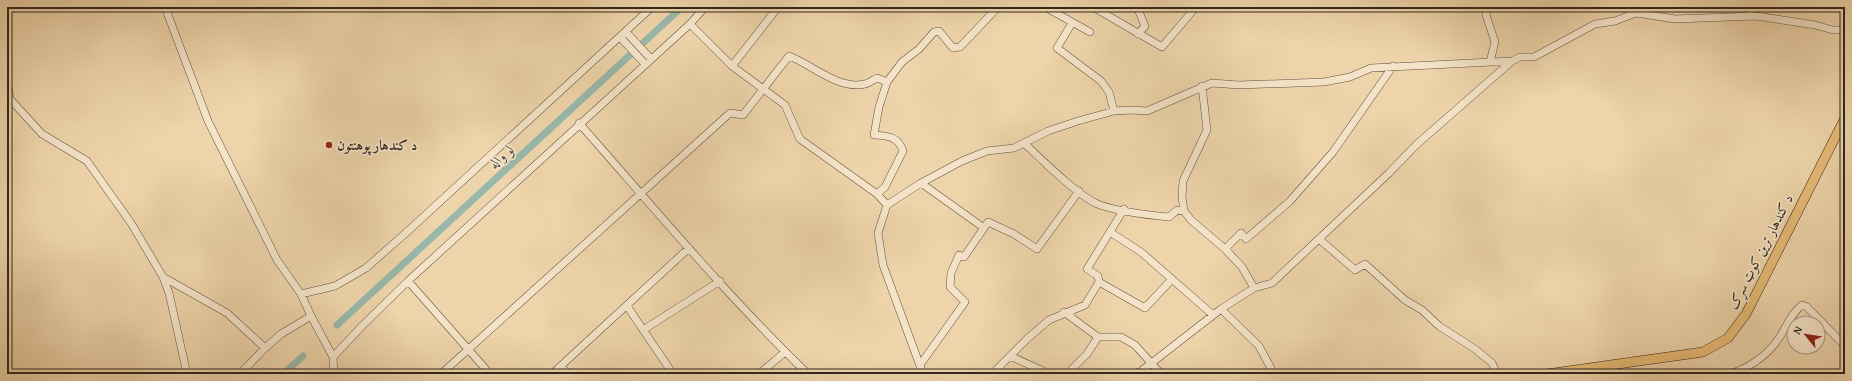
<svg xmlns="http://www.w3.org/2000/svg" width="1852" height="381" font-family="'Gentium Book Plus',Amiri,serif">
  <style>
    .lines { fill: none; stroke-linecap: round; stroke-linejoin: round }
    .canal { stroke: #99b8aa; stroke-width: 7 }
    .minor-casing { stroke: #605240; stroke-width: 8 }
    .major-casing { stroke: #31271d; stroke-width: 10 }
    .minor { stroke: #f4e3c8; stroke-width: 7 }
    .major { stroke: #e7ba75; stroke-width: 9 }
    .poi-dot { fill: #8f2418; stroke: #f4e3c8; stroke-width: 1.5 }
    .labels { text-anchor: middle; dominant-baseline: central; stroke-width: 3.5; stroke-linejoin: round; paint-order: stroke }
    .poi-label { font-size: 14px; font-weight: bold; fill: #31271d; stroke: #f4e3c8; text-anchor: start }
    .street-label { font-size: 14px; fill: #31271d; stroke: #f4e3c8 }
    .water-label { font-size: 15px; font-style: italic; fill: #4b4b40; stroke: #f4e3c8 }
  </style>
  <rect width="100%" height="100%" fill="#eed4aa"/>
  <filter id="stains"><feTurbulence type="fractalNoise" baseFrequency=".005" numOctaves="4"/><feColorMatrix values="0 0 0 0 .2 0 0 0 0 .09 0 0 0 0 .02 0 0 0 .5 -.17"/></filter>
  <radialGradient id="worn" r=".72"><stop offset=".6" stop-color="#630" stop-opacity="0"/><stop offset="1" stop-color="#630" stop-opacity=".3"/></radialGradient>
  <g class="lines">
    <path class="canal" d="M 337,325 L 682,7
      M 283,374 L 303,356"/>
    <g class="minor-casing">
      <path id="minor" d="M 165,7 L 208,121 L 277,260 L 301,294 L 311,316 L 333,357 L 334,374
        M 1045,7 L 1090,32
        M 1093,7 L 1162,47 L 1196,7
        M 1137,7 L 1145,26 L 1138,34
        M 1488,7 L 1486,15 L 1495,42 L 1490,62
        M 1749,16 L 1751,7
        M 1072,23 L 1057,48 L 1101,81 L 1109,92 L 1114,111
        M 690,24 L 732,66 L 785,105 L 800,139 L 877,194 L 887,205
        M 626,32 L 651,59
        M 620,37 L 645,64
        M 732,66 L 778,7
        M 7,81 L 10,99 L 42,134 L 87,161 L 131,223 L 163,277 L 169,293 L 187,374
        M 1202,86 L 1207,130 L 1183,181 L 1182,197 L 1184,211 L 1191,220 L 1225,249 L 1242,267 L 1254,288
        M 579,123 C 654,208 727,296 808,374
        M 1024,143 C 1041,159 1080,198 1100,205 C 1121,212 1147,215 1169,217 L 1177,210 L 1184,211
        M 921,183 L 984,228
        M 877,194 L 885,187 L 903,151 C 898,136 888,136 874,135 L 879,107 L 887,82 L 902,62 L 919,49 L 934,32 L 939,31 L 953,48 L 960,47 L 998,7
        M 1110,232 L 1141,252 L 1213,315
        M 1319,239 L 1355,270 L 1365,264 L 1405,300 L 1422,310 L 1439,326 L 1475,349 L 1492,363 L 1497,374
        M 1225,249 L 1241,233 L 1246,239 L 1290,201 L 1333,152 L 1393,66
        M 163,277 L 227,313 L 265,348
        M 408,281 L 490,374
        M 1099,282 L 1145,308 L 1172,279
        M 301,294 L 335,286 L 366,268 L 408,231 L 652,7
        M 627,306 L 673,374
        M 1221,309 L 1259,346 L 1274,374
        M 1064,312 L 1098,337 L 1121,337 L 1135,345 L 1161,374
        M 643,330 L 720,281
        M 1010,356 L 1043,371 L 1046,374
        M 333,357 L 362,326 L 408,281 L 690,24 L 705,7
        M 920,365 L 965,302 L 950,287 L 951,273 L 959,255 L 964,257 L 988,222 L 1014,234 L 1037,249 L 1079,191
        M 561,366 L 568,374
        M 240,374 L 265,348 L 281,334 L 311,316
        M 441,374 L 730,113 L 743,115 L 789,56 C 813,65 838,90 865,84 C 869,83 873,80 877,78 L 887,82
        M 552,374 L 689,248
        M 759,374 L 785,352
        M 923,374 L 883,265 L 878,233 L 887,205 L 921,183 L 962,161 L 987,151 L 1014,148 L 1048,131 L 1078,121 L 1114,111 L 1132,110 L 1147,111 L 1212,83 L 1239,85 L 1324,82 L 1350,77 L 1371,68 L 1512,61 L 1520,57 L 1534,57 L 1595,24 L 1615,21 L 1636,13 L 1675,19 L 1756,16 L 1815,25 L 1833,30 L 1845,30
        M 992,374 L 1028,338 L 1049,320 L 1085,305 L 1099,282 L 1098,276 L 1087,269 L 1124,209
        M 1067,374 L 1087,354 L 1098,337
        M 1131,374 L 1140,372 L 1221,309 L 1254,288 L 1272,283 L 1389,173 L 1416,145 L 1512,61
        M 1728,374 C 1747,370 1766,356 1777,341 C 1786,329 1790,314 1802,305 L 1807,307 L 1845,346"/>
    </g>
    <g class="major-casing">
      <path id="major" d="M 1547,374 L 1703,352 L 1728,338 L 1746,314 L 1845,118"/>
    </g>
    <use href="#minor" class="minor"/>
    <use href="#major" class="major"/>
  </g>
  <circle class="poi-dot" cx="329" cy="145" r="4"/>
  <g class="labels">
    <g class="poi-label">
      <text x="337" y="145">د کندهار پوهنتون</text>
    </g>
    <g class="street-label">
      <text transform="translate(1760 252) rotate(-63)">د کندهار ترين کوټ سړک</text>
    </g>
    <g class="water-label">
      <text transform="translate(501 156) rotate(-43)">لو واله</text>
    </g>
  </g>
  <rect width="1852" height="381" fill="none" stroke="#eed4aa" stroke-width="24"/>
  <rect x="8" y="8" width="1836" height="365" fill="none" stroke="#31271d" stroke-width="2"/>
  <rect x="12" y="12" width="1828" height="357" fill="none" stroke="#31271d"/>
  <g transform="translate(1806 335) rotate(300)"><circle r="19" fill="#f4e3c8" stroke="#a69884"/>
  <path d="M0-3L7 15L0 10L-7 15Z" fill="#8f2418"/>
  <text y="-6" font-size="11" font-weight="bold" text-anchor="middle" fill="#31271d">N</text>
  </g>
  <rect width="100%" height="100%" filter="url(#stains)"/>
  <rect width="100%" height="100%" fill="url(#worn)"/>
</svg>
